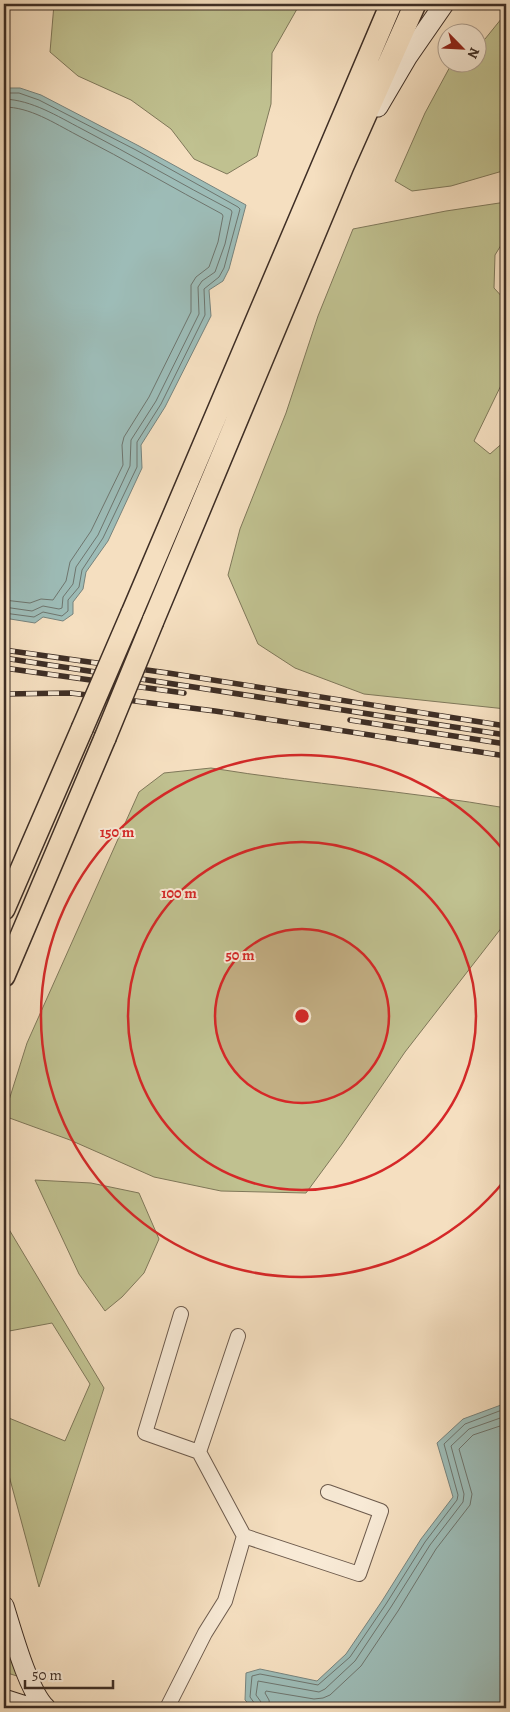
<svg xmlns="http://www.w3.org/2000/svg" width="510" height="1712" font-family="Alegreya,serif">
  <style>
    .green { fill: #c0c190; stroke: #7f785a }
    .water { fill: #9dbcb7; stroke: #77837d }
    .lines { fill: none; stroke-linecap: round; stroke-linejoin: round }
    .shore { stroke: #6e756e; stroke-width: 1 }
    .street-casing { stroke: #6c5a4c; stroke-width: 16 }
    .secondary-casing { stroke: #3e2e25; stroke-width: 21 }
    .primary-casing { stroke: #3e2e25; stroke-width: 24 }
    .street { stroke: #f8ead6; stroke-width: 14 }
    .secondary { stroke: #f8ead6; stroke-width: 19 }
    .primary { stroke: #f5dfc0; stroke-width: 21 }
    .rail-casing { stroke: #3e2e25; stroke-width: 5.5 }
    .rail { stroke: #f8ead6; stroke-width: 4; stroke-dasharray: 11; stroke-linecap: butt }
    .primary-bridge-casing { stroke: #3e2e25; stroke-width: 24; stroke-linecap: butt }
    .primary-bridge { stroke: #f5dfc0; stroke-width: 21 }
    .ring { fill: none; stroke: #d62828; stroke-width: 2.5 }
    .centre { fill: #d62828; stroke: #f8ead6; stroke-width: 2.5 }
    .ring-label { font-size: 15px; text-anchor: middle; font-weight: bold; fill: #d62828; stroke: #f8ead6; stroke-width: 4; stroke-linejoin: round; paint-order: stroke }
  </style>
  <rect width="100%" height="100%" fill="#f5dfc0"/>
  <filter id="stains"><feTurbulence type="fractalNoise" baseFrequency=".004" numOctaves="4"/><feColorMatrix values="0 0 0 0 .2 0 0 0 0 .09 0 0 0 0 .02 0 0 0 .5 -.17"/></filter>
  <radialGradient id="worn" r=".72"><stop offset=".6" stop-color="#630" stop-opacity="0"/><stop offset="1" stop-color="#630" stop-opacity=".3"/></radialGradient>
  <path class="green" d="M 54,4 L 297,4 L 297,9 L 272,53 L 271,104 L 257,156 L 227,174 L 194,159 L 171,129 L 131,100 L 78,76 L 50,52 Z
    M 506,13 L 506,170 L 451,186 L 412,191 L 395,181 L 425,113 L 452,63 L 478,62 L 478,44 L 485,39 Z
    M 506,202 L 506,237 L 495,255 L 494,288 L 506,301 L 506,375 L 474,441 L 490,454 L 506,440 L 506,709 L 364,694 L 295,668 L 258,644 L 228,575 L 240,529 L 286,413 L 318,316 L 353,229 L 446,211 Z
    M 211,768 C 309,784 408,791 506,808 L 506,922 L 405,1052 L 342,1144 L 306,1193 L 221,1191 L 154,1177 L 70,1140 L 4,1116 L 27,1043 L 139,792 L 164,773 Z
    M 35,1180 L 91,1183 L 139,1193 L 159,1239 L 144,1273 L 122,1297 L 105,1311 L 79,1274 Z
    M 4,1221 L 104,1388 L 39,1587 L 4,1457 L 4,1416 L 65,1441 L 90,1384 L 52,1323 L 4,1332 Z
    M 4,1638 L 17,1676 L 4,1672 Z"/>
  <path class="water" d="M 4,88 L 20,88 L 41,95 L 139,146 L 246,205 L 229,269 L 223,281 L 209,290 L 211,316 L 165,407 L 141,445 L 142,468 L 108,541 L 86,572 L 83,589 L 73,602 L 73,614 L 63,621 L 43,617 L 35,623 L 4,618 Z
    M 501,1405 L 506,1405 L 506,1708 L 253,1708 L 245,1700 L 246,1673 L 260,1669 L 317,1681 L 346,1654 L 382,1601 L 421,1539 L 453,1497 L 437,1443 L 463,1419 Z"/>
  <g class="lines">
    <path class="shore" d="M 4,93 L 19,93 L 39,100 L 136,150 L 238,207 L 240,209 L 224,268 L 219,277 L 204,289 L 205,315 L 161,404 L 137,442 L 137,467 L 103,538 L 82,570 L 79,587 L 68,600 L 68,611 L 62,616 L 43,612 L 34,617 L 4,613
      M 4,99 C 32,100 57,116 82,129 C 132,155 181,184 231,210 L 232,212 L 225,244 L 215,272 L 202,281 L 198,287 L 199,314 L 156,401 L 131,440 L 130,466 L 98,535 L 76,567 L 73,584 L 63,597 L 62,608 L 59,609 L 43,606 L 32,611 L 4,607
      M 4,107 C 30,107 54,123 77,135 C 126,160 173,188 222,214 L 223,216 L 218,242 L 209,267 L 196,277 L 191,285 L 191,312 L 149,397 L 124,437 L 122,445 L 123,465 L 91,531 L 70,562 L 66,581 L 53,600 L 41,599 L 30,603 L 4,600
      M 256,1708 L 255,1704 L 250,1697 L 252,1676 L 260,1674 L 318,1685 L 350,1657 L 386,1604 L 425,1542 L 457,1500 L 458,1495 L 444,1444 L 465,1424 L 502,1410 L 506,1410
      M 262,1708 L 261,1702 L 256,1695 L 258,1681 L 319,1692 L 325,1689 L 355,1661 L 391,1607 L 430,1545 L 463,1502 L 464,1494 L 451,1446 L 469,1429 L 506,1416
      M 270,1708 L 269,1700 L 265,1693 L 266,1691 L 314,1699 L 323,1698 L 330,1695 L 361,1666 L 398,1611 L 436,1549 L 470,1505 L 472,1494 L 459,1449 L 473,1435 L 506,1424"/>
    <g class="street-casing">
      <path id="street" d="M 199,1452 L 238,1336
        M 244,1536 L 359,1574 L 381,1511 L 328,1492
        M 167,1708 L 205,1633 L 225,1601 L 244,1536 L 199,1452 L 145,1433 L 181,1314"/>
    </g>
    <g class="secondary-casing">
      <path id="secondary" d="M 378,107 L 408,56 L 444,4
        M 4,1606 C 12,1631 28,1691 46,1708
        M 4,1699 L 32,1708"/>
    </g>
    <g class="primary-casing">
      <path id="primary" d="M 132,613 L 391,4
        M 153,621 L 343,166 L 415,4
        M 4,909 L 82,729
        M 4,976 L 105,738"/>
    </g>
    <use href="#street" class="street"/>
    <use href="#secondary" class="secondary"/>
    <use href="#primary" class="primary"/>
    <g class="rail-casing">
      <path id="rail" d="M 4,650 L 168,673 L 506,726
        M 4,658 L 506,735
        M 4,668 L 184,693
        M 4,694 L 71,693 L 215,711 L 506,756
        M 350,720 L 506,744"/>
    </g>
    <use href="#rail" class="rail"/>
    <g class="primary-bridge-casing">
      <path id="primary-bridge" d="M 82,729 L 132,613
        M 105,738 L 153,621"/>
    </g>
    <use href="#primary-bridge" class="primary-bridge"/>
  </g>
  <circle cx="302" cy="1016" r="87" fill="#d62828" fill-opacity=".12"/>
  <g class="ring">
    <circle cx="302" cy="1016" r="87"/>
    <circle cx="302" cy="1016" r="174"/>
    <path d="M505 1180A261 261 0 1 1 505 852"/>
  </g>
  <circle cx="302" cy="1016" r="8" class="centre"/>
  <g class="ring-label">
    <text x="117" y="837">150 m</text>
    <text x="179" y="898">100 m</text>
    <text x="240" y="960">50 m</text>
  </g>
  <rect width="510" height="1712" fill="none" stroke="#f5dfc0" stroke-width="20"/>
  <rect x="5" y="5" width="500" height="1702" fill="none" stroke="#3e2e25" stroke-width="2.5"/>
  <rect x="10" y="10" width="490" height="1692" fill="none" stroke="#3e2e25"/>
  <g transform="translate(462 48) rotate(114)"><circle r="24" fill="#f8ead6" stroke="#ae9f8f"/>
  <path d="M0-4L9 19L0 12L-9 19Z" fill="#8f2418"/>
  <text y="-8" font-size="14" font-weight="bold" text-anchor="middle" fill="#3e2e25">N</text>
  </g>
  <path d="M25 1680v8h88v-8" fill="none" stroke="#3e2e25" stroke-width="2.5"/>
  <text x="32" y="1680" font-size="15" fill="#3e2e25" stroke="#f8ead6" stroke-width="4" paint-order="stroke">50 m</text>
  <rect width="100%" height="100%" filter="url(#stains)"/>
  <rect width="100%" height="100%" fill="url(#worn)"/>
</svg>
